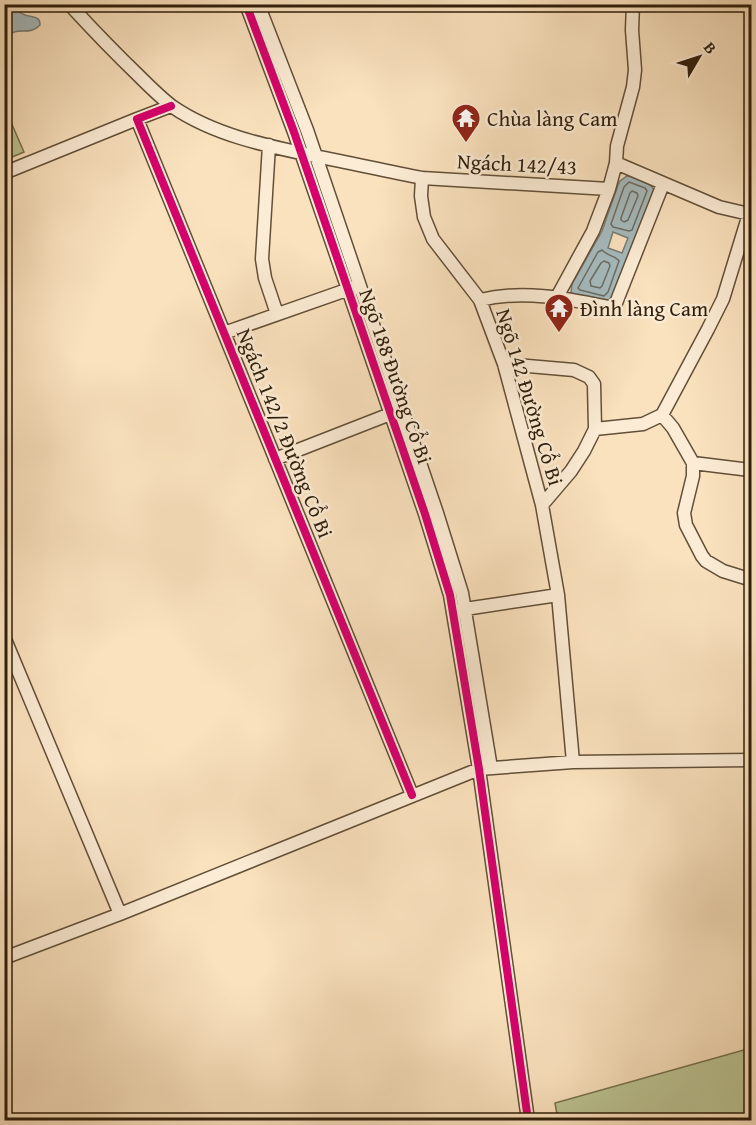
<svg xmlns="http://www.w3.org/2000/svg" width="756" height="1125" font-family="'Gentium Book Plus',serif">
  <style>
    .green { fill: #bcc493; stroke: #76714f; stroke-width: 1.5 }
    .water { fill: #a5babd; stroke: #767c76; stroke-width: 1.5; fill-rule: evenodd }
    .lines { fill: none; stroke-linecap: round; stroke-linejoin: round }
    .shore { stroke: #6a6c64; stroke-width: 1.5 }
    .minor-casing { stroke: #624f38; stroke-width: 15 }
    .minor { stroke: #fcecd5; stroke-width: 12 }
    .cycleway-casing { stroke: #fcecd5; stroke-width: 11 }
    .cycleway { stroke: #d6006c; stroke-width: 8 }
    .labels { text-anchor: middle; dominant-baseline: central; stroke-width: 5; stroke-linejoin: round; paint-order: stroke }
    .poi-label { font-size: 21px; fill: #2f1e0b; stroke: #fcecd5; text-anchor: start }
    .street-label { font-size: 21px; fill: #2f1e0b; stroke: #fcecd5 }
  </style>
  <rect width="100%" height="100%" fill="#fae2be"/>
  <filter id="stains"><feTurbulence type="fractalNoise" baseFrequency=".00333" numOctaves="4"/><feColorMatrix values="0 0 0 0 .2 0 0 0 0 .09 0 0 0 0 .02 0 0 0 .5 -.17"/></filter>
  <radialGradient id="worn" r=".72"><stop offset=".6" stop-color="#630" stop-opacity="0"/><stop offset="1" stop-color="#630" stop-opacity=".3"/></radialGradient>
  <path class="green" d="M 4,106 L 24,152 L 5,160 L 4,160 Z
    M 751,1048 L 751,1120 L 558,1120 L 555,1103 Z"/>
  <path class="water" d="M 5,4 L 14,5 C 22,20 35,14 39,20 C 40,21 40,23 40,25 C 29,37 17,25 5,38 Z
    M 627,176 C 636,175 650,182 654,190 L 614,294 L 607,302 L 574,295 L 571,292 L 572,284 L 602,231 L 618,185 L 620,181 ZM 613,232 L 628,238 L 622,253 L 608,248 Z"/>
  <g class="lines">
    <path class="shore" d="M 629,182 L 645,188 L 647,191 L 632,230 L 629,231 L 613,227 L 611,224 L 624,187 Z
      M 632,191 L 637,193 L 638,196 L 628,220 L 624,222 L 621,220 L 621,218 L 630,193 Z
      M 602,250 C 607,256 616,256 619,261 L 608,292 L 604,296 L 580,290 L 578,288 L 598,252 Z
      M 604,261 L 609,263 L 610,266 L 602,286 L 600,288 L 591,286 L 590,281 L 601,263 Z"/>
    <g class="minor-casing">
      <path id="minor" d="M 69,4 C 92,29 115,53 139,76 C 150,87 161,98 173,107 C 214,135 267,146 315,156 C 351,163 386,171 422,178 L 421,196 L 424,217 L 433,239 L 480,300 L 504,364 L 542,505 L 558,595 L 573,762
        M 246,4 L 294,132 L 425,514 L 450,595 L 479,769 L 528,1120
        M 258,4 L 307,130 L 437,513 L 462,593 L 491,768
        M 633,4 L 632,30 L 635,70 L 633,87 L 617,146 L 616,163 L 719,207 L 749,214 L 723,299 L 708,329 L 662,415 L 673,428 L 693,463 L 693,476 L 684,513 L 686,525 L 702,556 L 706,561 L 723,571 L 752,580
        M 171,106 L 137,119 L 412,795
        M 269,145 L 262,259 L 265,278 L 277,314
        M 4,173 L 137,119
        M 422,178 L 609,189
        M 557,297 L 593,231 L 609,189 L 616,163
        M 480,300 C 525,289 569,299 614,308 L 663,184
        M 224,333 L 355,287
        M 504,364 L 574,370 L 589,377 L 594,384 L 595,429 L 584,451 L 571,471 L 542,505
        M 595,429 L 643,424 L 662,415
        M 275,459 L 398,411
        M 693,463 L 750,470 L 752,463
        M 458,611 L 465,609 L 558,595
        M 4,637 L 120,914 L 4,958
        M 120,914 L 479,769 L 573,762 L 752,760"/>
    </g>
    <use href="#minor" class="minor"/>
    <g class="cycleway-casing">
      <path id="cycleway" d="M 246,4 L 294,132 L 425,514 L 450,595 L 479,769 L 528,1120
        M 171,106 L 137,119 L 412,795"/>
    </g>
    <use href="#cycleway" class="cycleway"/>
  </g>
  <defs>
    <g id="temple-pin" transform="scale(1.5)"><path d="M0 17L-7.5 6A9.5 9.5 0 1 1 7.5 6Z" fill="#8f2418" stroke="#fcecd5"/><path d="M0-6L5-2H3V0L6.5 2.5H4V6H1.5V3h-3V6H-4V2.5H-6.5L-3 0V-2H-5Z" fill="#fff"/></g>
  </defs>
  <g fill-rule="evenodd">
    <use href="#temple-pin" x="466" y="118"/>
    <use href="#temple-pin" x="559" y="308"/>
  </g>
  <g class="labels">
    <g class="poi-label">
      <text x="487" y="118">Chùa làng Cam</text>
      <text x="580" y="308">Đình làng Cam</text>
    </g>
    <g class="street-label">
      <text transform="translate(517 164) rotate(3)">Ngách 142/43</text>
      <text transform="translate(396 376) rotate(71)">Ngõ 188 Đường Cổ Bi</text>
      <text transform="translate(530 397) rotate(73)">Ngõ 142 Đường Cổ Bi</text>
      <text transform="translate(285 433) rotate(68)">Ngách 142/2 Đường Cổ Bi</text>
    </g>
  </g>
  <rect width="756" height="1125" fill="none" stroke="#fae2be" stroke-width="24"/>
  <rect x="6" y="6" width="744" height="1113" fill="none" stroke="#2f1e0b" stroke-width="3"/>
  <rect x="12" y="12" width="732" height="1101" fill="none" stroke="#2f1e0b" stroke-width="1.5"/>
  <g transform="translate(699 57) rotate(51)" stroke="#fcecd5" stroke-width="4.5" paint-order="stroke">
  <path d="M0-4.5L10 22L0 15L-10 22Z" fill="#2f1e0b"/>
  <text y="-9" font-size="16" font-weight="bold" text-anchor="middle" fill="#2f1e0b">B</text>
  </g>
  <rect width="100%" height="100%" filter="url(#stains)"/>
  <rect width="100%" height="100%" fill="url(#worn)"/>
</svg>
